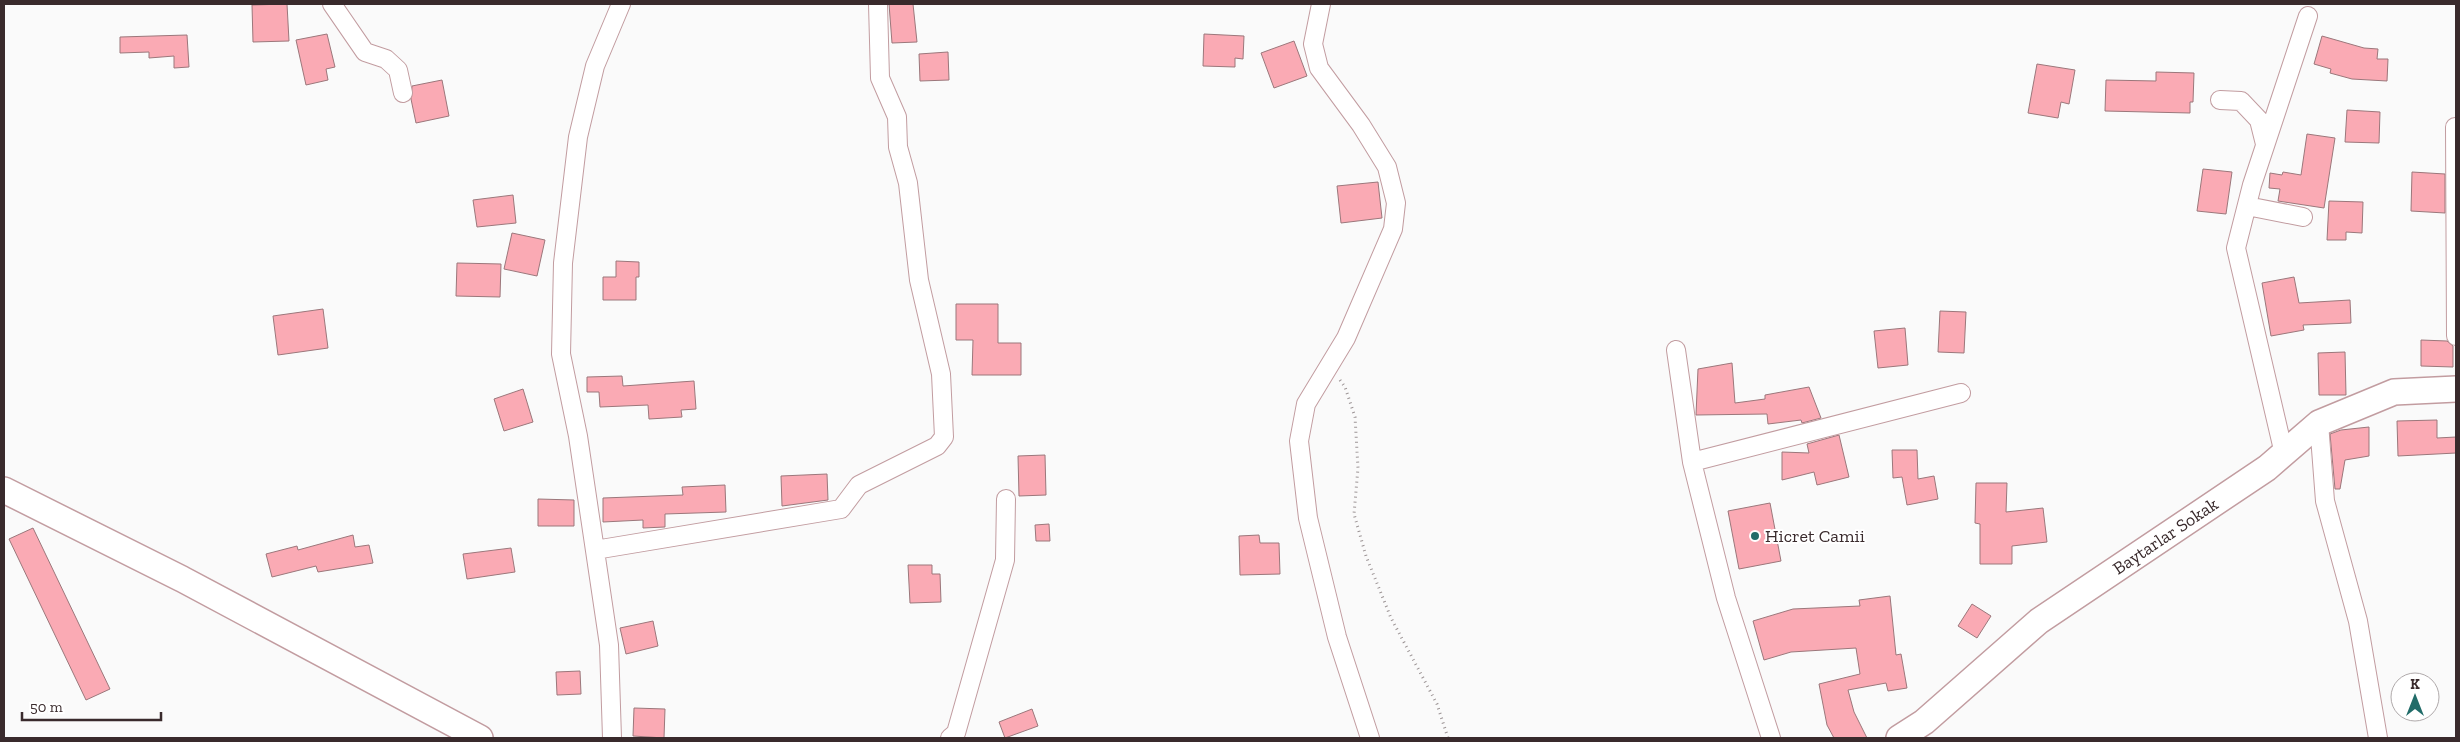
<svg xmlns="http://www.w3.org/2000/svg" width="2460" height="742" font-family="'Zilla Slab',serif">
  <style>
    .building { fill: #faaab4; stroke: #9b777b }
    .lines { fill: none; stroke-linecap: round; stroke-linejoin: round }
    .street-casing { stroke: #c29ca0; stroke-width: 20 }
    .secondary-casing { stroke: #c29ca0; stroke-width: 28 }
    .path { stroke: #9c9495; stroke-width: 3; stroke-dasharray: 1 4; stroke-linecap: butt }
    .street { stroke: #fff; stroke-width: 18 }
    .secondary { stroke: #fff; stroke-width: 25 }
    .poi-dot { fill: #216c69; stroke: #fff; stroke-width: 2 }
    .labels { text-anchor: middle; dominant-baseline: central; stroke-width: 4; stroke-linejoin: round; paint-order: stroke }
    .poi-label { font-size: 18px; fill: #392a2c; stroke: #fff; text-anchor: start }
    .street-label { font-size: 18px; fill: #392a2c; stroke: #fff }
  </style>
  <rect width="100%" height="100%" fill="#fafafa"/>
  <path class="building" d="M 287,4 L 289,41 L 253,42 L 252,5 Z
    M 889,4 L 913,4 L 917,42 L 892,43 Z
    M 327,34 L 335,67 L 326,69 L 328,80 L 306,85 L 296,40 Z
    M 1204,34 L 1244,36 L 1243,59 L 1235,58 L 1235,67 L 1203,66 Z
    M 187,35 L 189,67 L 174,68 L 174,56 L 149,58 L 149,52 L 120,53 L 120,37 Z
    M 2322,36 L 2364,48 L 2378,49 L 2377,59 L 2388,59 L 2387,81 L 2352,79 L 2330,73 L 2331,69 L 2314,64 Z
    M 1294,41 L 1307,76 L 1274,88 L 1261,53 Z
    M 948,52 L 949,80 L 920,81 L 919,54 Z
    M 2037,64 L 2075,70 L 2069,104 L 2061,102 L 2058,118 L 2028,113 Z
    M 2156,72 L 2194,73 L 2193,102 L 2190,102 L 2190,113 L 2105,111 L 2106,80 L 2156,81 Z
    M 442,80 L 449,116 L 416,123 L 411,99 L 412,86 Z
    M 2347,110 L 2380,112 L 2379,143 L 2345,142 Z
    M 2307,134 L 2335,138 L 2324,208 L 2278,201 L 2280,189 L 2269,188 L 2270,173 L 2282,175 L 2283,172 L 2301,175 Z
    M 2203,169 L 2232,172 L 2226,214 L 2197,211 Z
    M 2412,172 L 2445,174 L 2445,213 L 2411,211 Z
    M 1378,182 L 1382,218 L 1341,223 L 1337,186 Z
    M 513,195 L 516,223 L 477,227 L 473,200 Z
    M 2329,201 L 2363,202 L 2362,233 L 2346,232 L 2346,240 L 2327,240 Z
    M 512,233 L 545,240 L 537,276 L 504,269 Z
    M 616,261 L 639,262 L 639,277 L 636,277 L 636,300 L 603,300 L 603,277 L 616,277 Z
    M 457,263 L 501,264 L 500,297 L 456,296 Z
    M 2294,277 L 2299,303 L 2350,300 L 2351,323 L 2303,325 L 2304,330 L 2271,336 L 2262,283 Z
    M 956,304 L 998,304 L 998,343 L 1021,343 L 1021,375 L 972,375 L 973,340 L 956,340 Z
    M 323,309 L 328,348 L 278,355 L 273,316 Z
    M 1940,311 L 1966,312 L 1964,353 L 1938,352 Z
    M 1905,328 L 1908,365 L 1878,368 L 1874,331 Z
    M 2421,340 L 2447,341 L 2453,346 L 2453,367 L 2421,366 Z
    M 2345,352 L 2346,395 L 2319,395 L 2318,353 Z
    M 1732,363 L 1735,403 L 1765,399 L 1765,395 L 1809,387 L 1821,418 L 1802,423 L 1801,420 L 1768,424 L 1767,414 L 1696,415 L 1698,369 Z
    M 622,376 L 623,386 L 694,381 L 696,409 L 681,410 L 682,417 L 649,419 L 648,405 L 600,407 L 599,392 L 587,392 L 587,377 Z
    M 523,389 L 533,422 L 504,431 L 494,399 Z
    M 2437,420 L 2437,438 L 2456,437 L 2456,453 L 2398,456 L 2397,421 Z
    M 2369,427 L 2369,456 L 2345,460 L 2340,489 L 2335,489 L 2330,434 L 2341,430 Z
    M 1839,435 L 1849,477 L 1817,485 L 1814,472 L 1782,480 L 1782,452 L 1809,453 L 1807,444 Z
    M 1892,450 L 1917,450 L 1918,479 L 1934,476 L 1938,499 L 1907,505 L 1902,477 L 1893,478 Z
    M 1045,455 L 1046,495 L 1019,496 L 1018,456 Z
    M 827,474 L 828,500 L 782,506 L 781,476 Z
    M 1976,483 L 2007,483 L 2006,512 L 2043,508 L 2047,542 L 2012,546 L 2012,564 L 1980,564 L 1980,524 L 1975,523 Z
    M 725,485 L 726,512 L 665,514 L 665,527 L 643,528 L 643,520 L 603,522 L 603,498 L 683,495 L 682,487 Z
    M 538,499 L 574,500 L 574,526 L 538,526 Z
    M 1770,503 L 1781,561 L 1739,569 L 1728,511 Z
    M 1049,524 L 1050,541 L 1036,541 L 1035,525 Z
    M 33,528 L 110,689 L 86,700 L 9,539 Z
    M 353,535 L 355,547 L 369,545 L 373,563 L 318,572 L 316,566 L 272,577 L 266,554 L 297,546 L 298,550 Z
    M 1259,535 L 1260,543 L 1279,543 L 1280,574 L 1240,575 L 1239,536 Z
    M 511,548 L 515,572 L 467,579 L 463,554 Z
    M 908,565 L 932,565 L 932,574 L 940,574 L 941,602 L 910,603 Z
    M 1890,596 L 1896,655 L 1901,654 L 1907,688 L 1888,691 L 1886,683 L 1848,690 L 1854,712 L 1867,738 L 1834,738 L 1827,725 L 1819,684 L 1860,674 L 1856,648 L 1791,652 L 1764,660 L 1753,621 L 1793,609 L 1860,606 L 1859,600 Z
    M 1972,604 L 1991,616 L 1977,638 L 1958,626 Z
    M 653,621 L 658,646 L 626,654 L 620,628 Z
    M 580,671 L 581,694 L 557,695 L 556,672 Z
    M 634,708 L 665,709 L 664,738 L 633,736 Z
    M 1032,709 L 1038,726 L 1005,738 L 999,722 Z"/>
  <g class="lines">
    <g class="street-casing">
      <path id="street" d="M 332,4 L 365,52 L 386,59 L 398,70 L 403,93
        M 1321,4 L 1313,44 L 1319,68 L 1361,125 L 1387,167 L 1396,203 L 1393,229 L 1346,338 L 1306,404 L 1299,441 L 1308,518 L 1337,637 L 1370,738
        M 2220,100 L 2241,101 L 2259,120 L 2265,144
        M 2455,127 L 2456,336
        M 2247,206 L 2303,217
        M 1676,350 L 1692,462 L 1726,598 L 1771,738
        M 2319,423 L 2325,501 L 2358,621 L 2378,738
        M 2284,454 L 2236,248 L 2252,185 L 2308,16
        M 1692,462 L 1961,393
        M 595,550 L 841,509 L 859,485 L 937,446 L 944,437 L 941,374 L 919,280 L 908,183 L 898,147 L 897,117 L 880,78 L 878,4
        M 612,738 L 609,645 L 578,436 L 561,354 L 563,263 L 578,137 L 595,66 L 621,4
        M 950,738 L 956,733 L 1005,560 L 1006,499"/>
    </g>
    <g class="secondary-casing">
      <g id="secondary">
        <path d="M 4,490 L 182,579 L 480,738"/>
        <path id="s1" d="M 1899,738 L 1924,722 L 2039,621 L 2267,468 L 2319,423 L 2394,392 L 2456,389"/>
      </g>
    </g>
    <path class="path" d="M 1340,380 L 1345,387 L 1355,417 L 1358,468 L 1354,514 L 1366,556 L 1391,618 L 1437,704 L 1448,738"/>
    <use href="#street" class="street"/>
    <use href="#secondary" class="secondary"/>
  </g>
  <circle class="poi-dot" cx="1755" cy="536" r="5"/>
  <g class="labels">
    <g class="poi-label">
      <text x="1765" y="536">Hicret Camii</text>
    </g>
    <g class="street-label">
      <text stroke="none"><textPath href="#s1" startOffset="335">Baytarlar Sokak</textPath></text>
    </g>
  </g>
  <rect width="2460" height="742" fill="none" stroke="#392a2c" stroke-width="10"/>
  <g transform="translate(2415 697)"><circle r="24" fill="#ffffff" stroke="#b0aaab"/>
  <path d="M0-4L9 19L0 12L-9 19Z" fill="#216c69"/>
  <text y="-8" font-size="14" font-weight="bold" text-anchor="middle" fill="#392a2c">K</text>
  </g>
  <path d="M22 712v8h139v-8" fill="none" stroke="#392a2c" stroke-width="2.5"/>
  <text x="30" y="712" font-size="15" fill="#392a2c" stroke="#ffffff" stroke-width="4" paint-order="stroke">50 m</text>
</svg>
